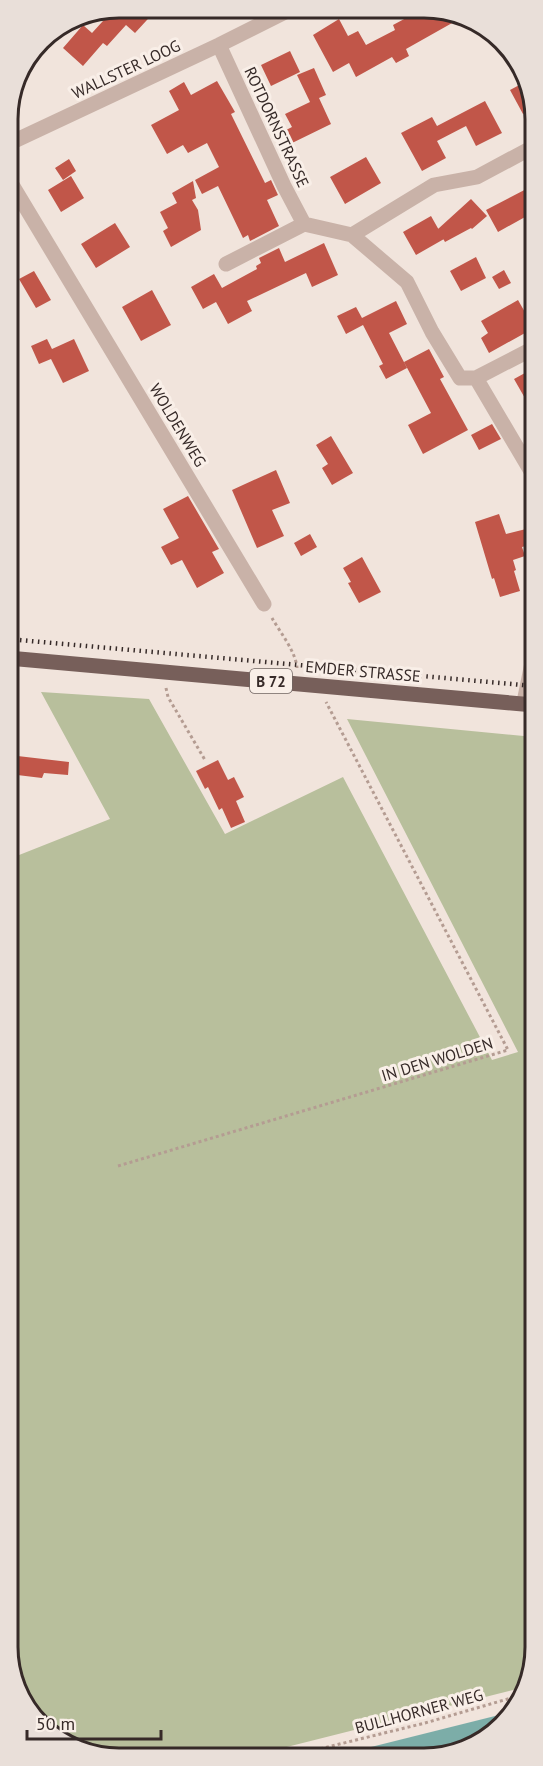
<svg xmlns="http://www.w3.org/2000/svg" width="543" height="1766" font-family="'PT Sans',sans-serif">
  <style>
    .green { fill: #b8bf9c }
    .water { fill: #7cada8 }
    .building { fill: #c15649 }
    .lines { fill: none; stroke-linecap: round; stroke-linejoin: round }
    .path { stroke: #b49c92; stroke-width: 3; stroke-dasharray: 3 3; stroke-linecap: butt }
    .service { stroke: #c9b2a8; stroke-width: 8 }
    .minor { stroke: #c9b2a8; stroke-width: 15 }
    .primary { stroke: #775f5a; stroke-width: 15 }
    .rail { stroke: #362a28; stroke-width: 4.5; stroke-dasharray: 1.5 4.5; stroke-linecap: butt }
    .labels { text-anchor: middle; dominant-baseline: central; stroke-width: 6; stroke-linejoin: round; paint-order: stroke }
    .shield { fill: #f9efe8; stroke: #706562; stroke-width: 1.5 }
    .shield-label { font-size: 15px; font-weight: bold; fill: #362a28 }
    .street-label { font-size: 16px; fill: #362a28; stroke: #f9efe8 }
    .rim { fill: none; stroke: #362a28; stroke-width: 3 }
  </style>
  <rect width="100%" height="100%" fill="#f1e4dc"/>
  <path class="green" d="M 41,692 L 149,699 L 225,834 L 343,777 L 492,1060 L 518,1052 L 347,719 L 534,737 L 535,1654 L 521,1688 L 251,1756 L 97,1756 L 40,1725 L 10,1668 L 9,859 L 110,819 Z"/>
  <path class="water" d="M 511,1712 L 508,1720 L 448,1755 L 441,1756 L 335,1756 Z"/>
  <path class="building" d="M 119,8 L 158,8 L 135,33 L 126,25 L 107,46 L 103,43 L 83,66 L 63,48 L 83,25 L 92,33 L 113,10 Z
    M 421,10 L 446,10 L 461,18 L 406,49 L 409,56 L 396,63 L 392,57 L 356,77 L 349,63 L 333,72 L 313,35 L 339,19 L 348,36 L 358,31 L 366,45 L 395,30 L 393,25 Z
    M 290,51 L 300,72 L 271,86 L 261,65 Z
    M 314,68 L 326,95 L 319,98 L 331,124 L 288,145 L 282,132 L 292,127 L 285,114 L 310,102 L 297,75 Z
    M 217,81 L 235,112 L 231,114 L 265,183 L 271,180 L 278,195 L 267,200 L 279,226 L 250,241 L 248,235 L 243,238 L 218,186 L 202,194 L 195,180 L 219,167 L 207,143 L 188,153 L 183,145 L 167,154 L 151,125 L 179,110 L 169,91 L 184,82 L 191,95 Z
    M 525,82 L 533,98 L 533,109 L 523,114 L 510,90 Z
    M 485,101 L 502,133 L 476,146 L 466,126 L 437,141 L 446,158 L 422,171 L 401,133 L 432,117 L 437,126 Z
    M 366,157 L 381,183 L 345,204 L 330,177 Z
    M 69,159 L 76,171 L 63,180 L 55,168 Z
    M 71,176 L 84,198 L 61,212 L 48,190 Z
    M 193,181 L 196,198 L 192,200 L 198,210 L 201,230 L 171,247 L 163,231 L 168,228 L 160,212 L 177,203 L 172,193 Z
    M 534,185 L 534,212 L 498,232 L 486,210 Z
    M 471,199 L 487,216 L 472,229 L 471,228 L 445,242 L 438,229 Z
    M 431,216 L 444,239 L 416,255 L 403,232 Z
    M 115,223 L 130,247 L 96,268 L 81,244 Z
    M 324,243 L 338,275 L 312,287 L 306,273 L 247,301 L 252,311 L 228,324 L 216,302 L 203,309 L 191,287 L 214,274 L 222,288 L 257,269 L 256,266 L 261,263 L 259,258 L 279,248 L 285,262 Z
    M 476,257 L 486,278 L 461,291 L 450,271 Z
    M 504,270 L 511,283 L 499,289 L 492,277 Z
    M 34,271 L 51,300 L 36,308 L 19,279 Z
    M 152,290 L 171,325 L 141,341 L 122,307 Z
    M 518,300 L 534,328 L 489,353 L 481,338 L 488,333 L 481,321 Z
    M 396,301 L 407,324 L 389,333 L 407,368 L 386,379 L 379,366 L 383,364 L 363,325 L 346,334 L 337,316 L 356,307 L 362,318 Z
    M 47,339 L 52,349 L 74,339 L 89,371 L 63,383 L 51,359 L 39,364 L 31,346 Z
    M 429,349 L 444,377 L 440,379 L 468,430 L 423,454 L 408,425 L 431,413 L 404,362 Z
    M 534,368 L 534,414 L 514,379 Z
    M 492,424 L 501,439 L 479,450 L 471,435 Z
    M 331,436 L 353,473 L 332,485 L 322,468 L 328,464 L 316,445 Z
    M 276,470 L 290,503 L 272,510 L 284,536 L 257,548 L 232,490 Z
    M 188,496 L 219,549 L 212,552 L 224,573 L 197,588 L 182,560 L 171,565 L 161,547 L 179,538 L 163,509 Z
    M 499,514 L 506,534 L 534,527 L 534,544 L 522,547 L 525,556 L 513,560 L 516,570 L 514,571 L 520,591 L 500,597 L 494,578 L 492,579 L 475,522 Z
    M 310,534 L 317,547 L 301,556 L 294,543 Z
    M 362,557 L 381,592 L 359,603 L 348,583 L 351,582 L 343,568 Z
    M 9,755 L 69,762 L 68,775 L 44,773 L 42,778 L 9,774 Z
    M 218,760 L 228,780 L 234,777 L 244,797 L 236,801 L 245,822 L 231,828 L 222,808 L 219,810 L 208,787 L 205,789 L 196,771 Z"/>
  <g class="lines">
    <path class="path" d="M 272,618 C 280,632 296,652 297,668
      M 166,688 L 168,697 L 205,760
      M 118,1166 L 508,1050 L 326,702
      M 291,1756 L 425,1723 L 518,1696"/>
    <path class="service" d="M 520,704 L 534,636"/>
    <path class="minor" d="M 219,45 L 284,186 L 304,224 L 352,235 L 407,282 L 432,332 L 460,378 L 476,378 L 532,473
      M 8,144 L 219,45 L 291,9
      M 8,178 L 264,604
      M 352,235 L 434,185 L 477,177 L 533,147
      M 226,264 L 304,224
      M 476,378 L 534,348"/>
    <path class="primary" d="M 8,658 L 534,705"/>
    <path class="rail" d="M 8,639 L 534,686"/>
  </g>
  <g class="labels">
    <rect class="shield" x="250" y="669" width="42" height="24" rx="4.5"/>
    <g class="shield-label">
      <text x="271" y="681">B 72</text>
    </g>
    <g class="street-label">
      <text transform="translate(126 69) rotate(-25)">WALLSTER LOOG</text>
      <text transform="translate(277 127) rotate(65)">ROTDORNSTRASSE</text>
      <text transform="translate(178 425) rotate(59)">WOLDENWEG</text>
      <text transform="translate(363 671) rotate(5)">EMDER STRASSE</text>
      <text transform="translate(437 1059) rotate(-17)">IN DEN WOLDEN</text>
      <text transform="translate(419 1711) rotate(-15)">BULLHORNER WEG</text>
    </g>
  </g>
  <path d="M0 0H543V1766H0ZM119 18H424A101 101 0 0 1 525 119V1647A101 101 0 0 1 424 1748H119A101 101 0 0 1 18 1647V119A101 101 0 0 1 119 18Z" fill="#e9dfd9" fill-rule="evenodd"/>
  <path class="rim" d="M119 18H424A101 101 0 0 1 525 119V1647A101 101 0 0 1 424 1748H119A101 101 0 0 1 18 1647V119A101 101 0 0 1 119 18Z"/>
  <path d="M27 1730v9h134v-9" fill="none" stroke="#362a28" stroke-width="3"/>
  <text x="36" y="1730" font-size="18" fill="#362a28" stroke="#f9efe8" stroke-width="4.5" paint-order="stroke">50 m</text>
</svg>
